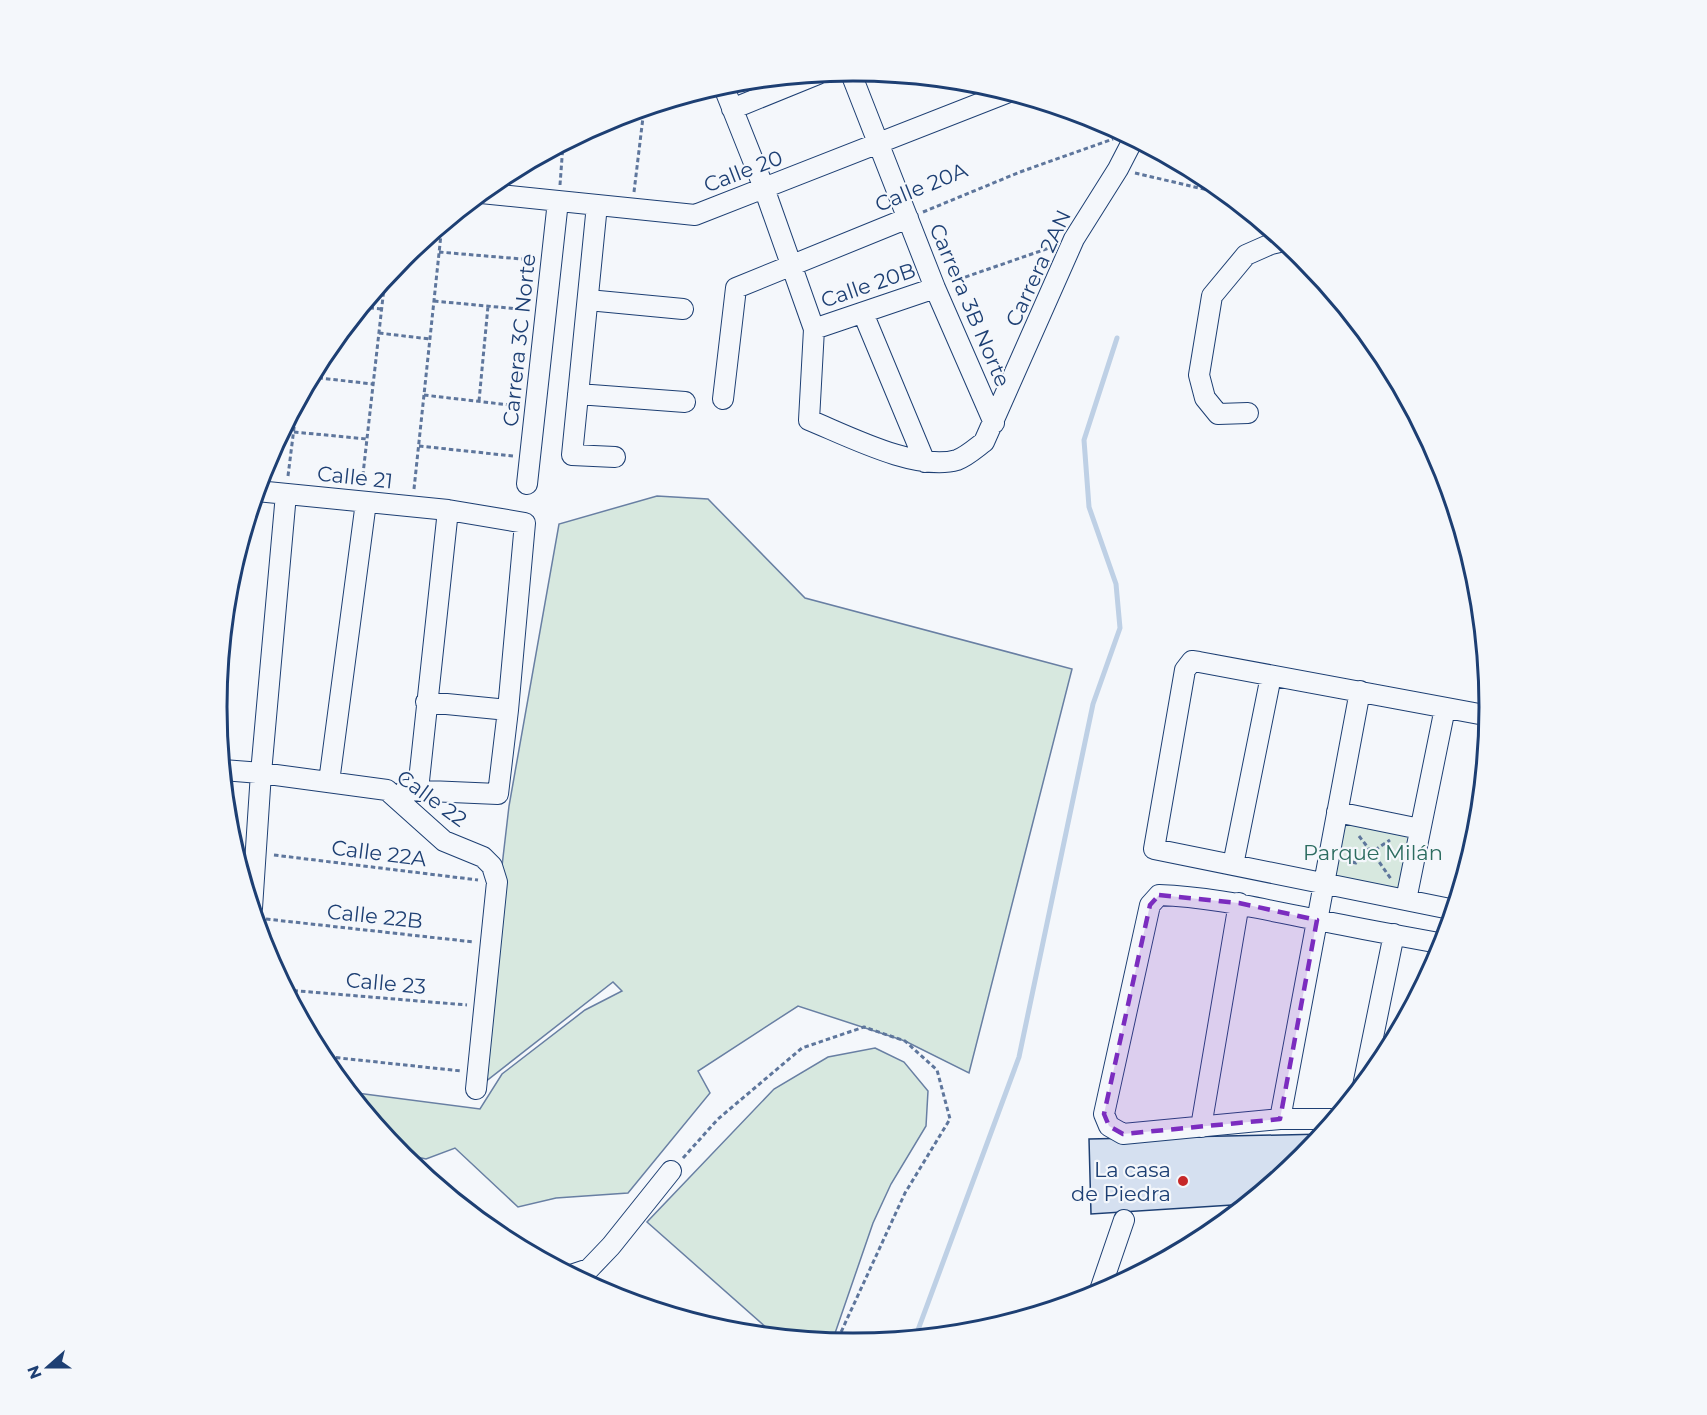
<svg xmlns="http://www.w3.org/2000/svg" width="1707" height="1415" font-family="Montserrat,sans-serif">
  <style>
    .green { fill: #d7e8df; stroke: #687fa3; stroke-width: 1.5 }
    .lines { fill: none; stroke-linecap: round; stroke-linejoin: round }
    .stream { stroke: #bed0e5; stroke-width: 5 }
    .building { fill: #d5e0f0; stroke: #1d3f73; stroke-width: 1.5 }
    .minor-casing { stroke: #1d3f73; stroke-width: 22 }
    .path { stroke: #5e769c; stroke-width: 3; stroke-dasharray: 4.5 3; stroke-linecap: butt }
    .minor { stroke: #f4f7fb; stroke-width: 20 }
    .marked { fill: #7b2cbf; fill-opacity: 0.2; stroke: #7b2cbf; stroke-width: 4.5; stroke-dasharray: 12 8; stroke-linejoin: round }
    .poi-dot { fill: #c62828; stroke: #f4f7fb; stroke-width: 2 }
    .labels { text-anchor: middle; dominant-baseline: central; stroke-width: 4.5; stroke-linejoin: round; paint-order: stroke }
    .street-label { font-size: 21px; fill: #1d3f73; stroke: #f4f7fb }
    .park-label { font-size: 21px; fill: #2c6c60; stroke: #f4f7fb }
    .poi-label { font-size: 21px; fill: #1d3f73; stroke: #f4f7fb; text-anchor: end }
    .rim { fill: none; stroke: #1d3f73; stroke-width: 3 }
  </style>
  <rect width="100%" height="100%" fill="#f4f7fb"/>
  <path class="green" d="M 657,496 L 708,499 L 805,598 L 1072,669 L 969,1073 L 905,1041 L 798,1006 L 698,1071 L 710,1093 L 628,1193 L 556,1198 L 518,1207 L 455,1148 L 426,1159 L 399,1153 L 349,1092 L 480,1109 L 502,1074 L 585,1010 L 622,991 L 613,982 L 476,1089 L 509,806 L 559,524 Z
    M 1342,813 L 1415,828 L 1401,892 L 1331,875 Z
    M 875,1048 L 904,1062 L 928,1091 L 926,1126 L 891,1184 L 873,1223 L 832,1342 L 777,1337 L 647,1222 L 774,1089 L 828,1057 Z"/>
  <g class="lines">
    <path class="stream" d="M 915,1338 L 1019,1057 L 1093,704 L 1120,628 L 1116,584 L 1089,507 L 1084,440 L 1117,338"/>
  </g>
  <path class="building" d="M 1324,1134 L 1304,1158 L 1248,1204 L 1091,1214 L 1089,1139 Z"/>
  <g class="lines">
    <g class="minor-casing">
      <path id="minor" d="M 850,71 L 935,288 L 994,423
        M 723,85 L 764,188 L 814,329 L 809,420 C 846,435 917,472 957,460 C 966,457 976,448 984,442 L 1074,239 L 1118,169 L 1134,138
        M 732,109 L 818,74
        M 481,193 L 695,215 L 1009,92
        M 597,205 L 572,455 L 615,457
        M 588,300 L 683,309
        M 863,313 L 925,462
        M 814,329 L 935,288
        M 578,394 L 685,402
        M 723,399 L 736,288 L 908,218
        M 1248,413 L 1218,414 L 1205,398 L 1199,375 L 1212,296 L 1246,255 L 1271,244 L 1284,241
        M 527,484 L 558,201
        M 257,491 L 448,510 L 525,523 L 508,710
        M 223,770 L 261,773 L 387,790 L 444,841 L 483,857 L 492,866 L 497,882 L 476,1089
        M 329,782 L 366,502
        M 405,790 L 498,794 L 508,710 L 426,702
        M 418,790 L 448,510
        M 1337,812 L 1420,829
        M 1233,865 L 1271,676
        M 1406,900 L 1445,708
        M 252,908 L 261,773 L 286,494
        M 1455,910 L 1154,849 L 1185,670 L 1192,661 L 1199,662 L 1490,716
        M 1363,1086 L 1394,934
        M 1280,1119 L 1360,691
        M 1336,1119 L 1280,1119 L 1123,1134 L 1109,1126 L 1104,1114 L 1150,905 L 1159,895 C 1214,897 1265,910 1318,920 C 1360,929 1402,936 1444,944
        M 1201,1127 L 1239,903
        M 571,1275 L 589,1269 L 611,1246 L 671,1171
        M 1098,1296 L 1124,1220"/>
    </g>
    <path class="path" d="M 1135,173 L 1229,195
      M 560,185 L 563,144
      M 634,192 L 644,109
      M 923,212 L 1020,172 L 1113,139
      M 439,252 L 534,260
      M 951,282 L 1052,247
      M 434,301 L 529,310
      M 362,307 L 381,309
      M 379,333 L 430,339
      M 311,377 L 373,384
      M 424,395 L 518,406
      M 479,401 L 488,306
      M 294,432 L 367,439
      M 419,446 L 513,456
      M 288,476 L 297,404
      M 362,483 L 385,279
      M 414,489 L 442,225
      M 1359,836 L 1369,849
      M1367.5 853a4.5 4.5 0 1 1 9 0a4.5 4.5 0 1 1-9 0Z
      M 1375,850 L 1390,840
      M 274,855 L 478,880
      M 1375,856 L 1391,879
      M 1345,860 L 1356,863 L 1368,855
      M 266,919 L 474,942
      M 286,990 L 467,1005
      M 321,1056 L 461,1071
      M 683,1158 L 718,1119 L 802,1048 L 864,1027 L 905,1041 L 937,1070 L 950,1119 L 905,1193 L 836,1343"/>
    <use href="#minor" class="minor"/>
  </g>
  <path class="marked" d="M 1159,895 L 1239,903 L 1317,920 L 1280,1119 L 1123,1134 L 1109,1126 L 1104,1114 L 1150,905 Z"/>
  <circle class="poi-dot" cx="1183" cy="1181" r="6"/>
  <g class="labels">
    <g class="street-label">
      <text transform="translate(743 171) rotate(-21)">Calle 20</text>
      <text transform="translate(921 187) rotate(-22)">Calle 20A</text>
      <text transform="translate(1038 268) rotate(-65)">Carrera 2AN</text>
      <text transform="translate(868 285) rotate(-19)">Calle 20B</text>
      <text transform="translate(970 305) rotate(67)">Carrera 3B Norte</text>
      <text transform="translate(519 340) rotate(-84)">Carrera 3C Norte</text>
      <text transform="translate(355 477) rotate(6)">Calle 21</text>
      <text transform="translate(432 798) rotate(36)">Calle 22</text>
      <text transform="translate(379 853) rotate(7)">Calle 22A</text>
      <text transform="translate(375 916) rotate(6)">Calle 22B</text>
      <text transform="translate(386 983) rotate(5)">Calle 23</text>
    </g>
    <g class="park-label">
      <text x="1373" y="852">Parque Milán</text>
    </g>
    <g class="poi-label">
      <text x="1171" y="1169">La casa<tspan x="1171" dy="24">de Piedra</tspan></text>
    </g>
  </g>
  <path d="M0 0H1707V1415H0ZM227 707a626 626 0 1 1 1252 0a626 626 0 1 1-1252 0Z" fill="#f4f7fb" fill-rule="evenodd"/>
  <path class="rim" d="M227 707a626 626 0 1 1 1252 0a626 626 0 1 1-1252 0Z"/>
  <g transform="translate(48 1367) rotate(249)" stroke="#f4f7fb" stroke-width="4.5" paint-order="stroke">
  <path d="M0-4.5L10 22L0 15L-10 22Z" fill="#1d3f73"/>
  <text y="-9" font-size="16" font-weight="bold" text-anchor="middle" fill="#1d3f73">N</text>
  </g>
</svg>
